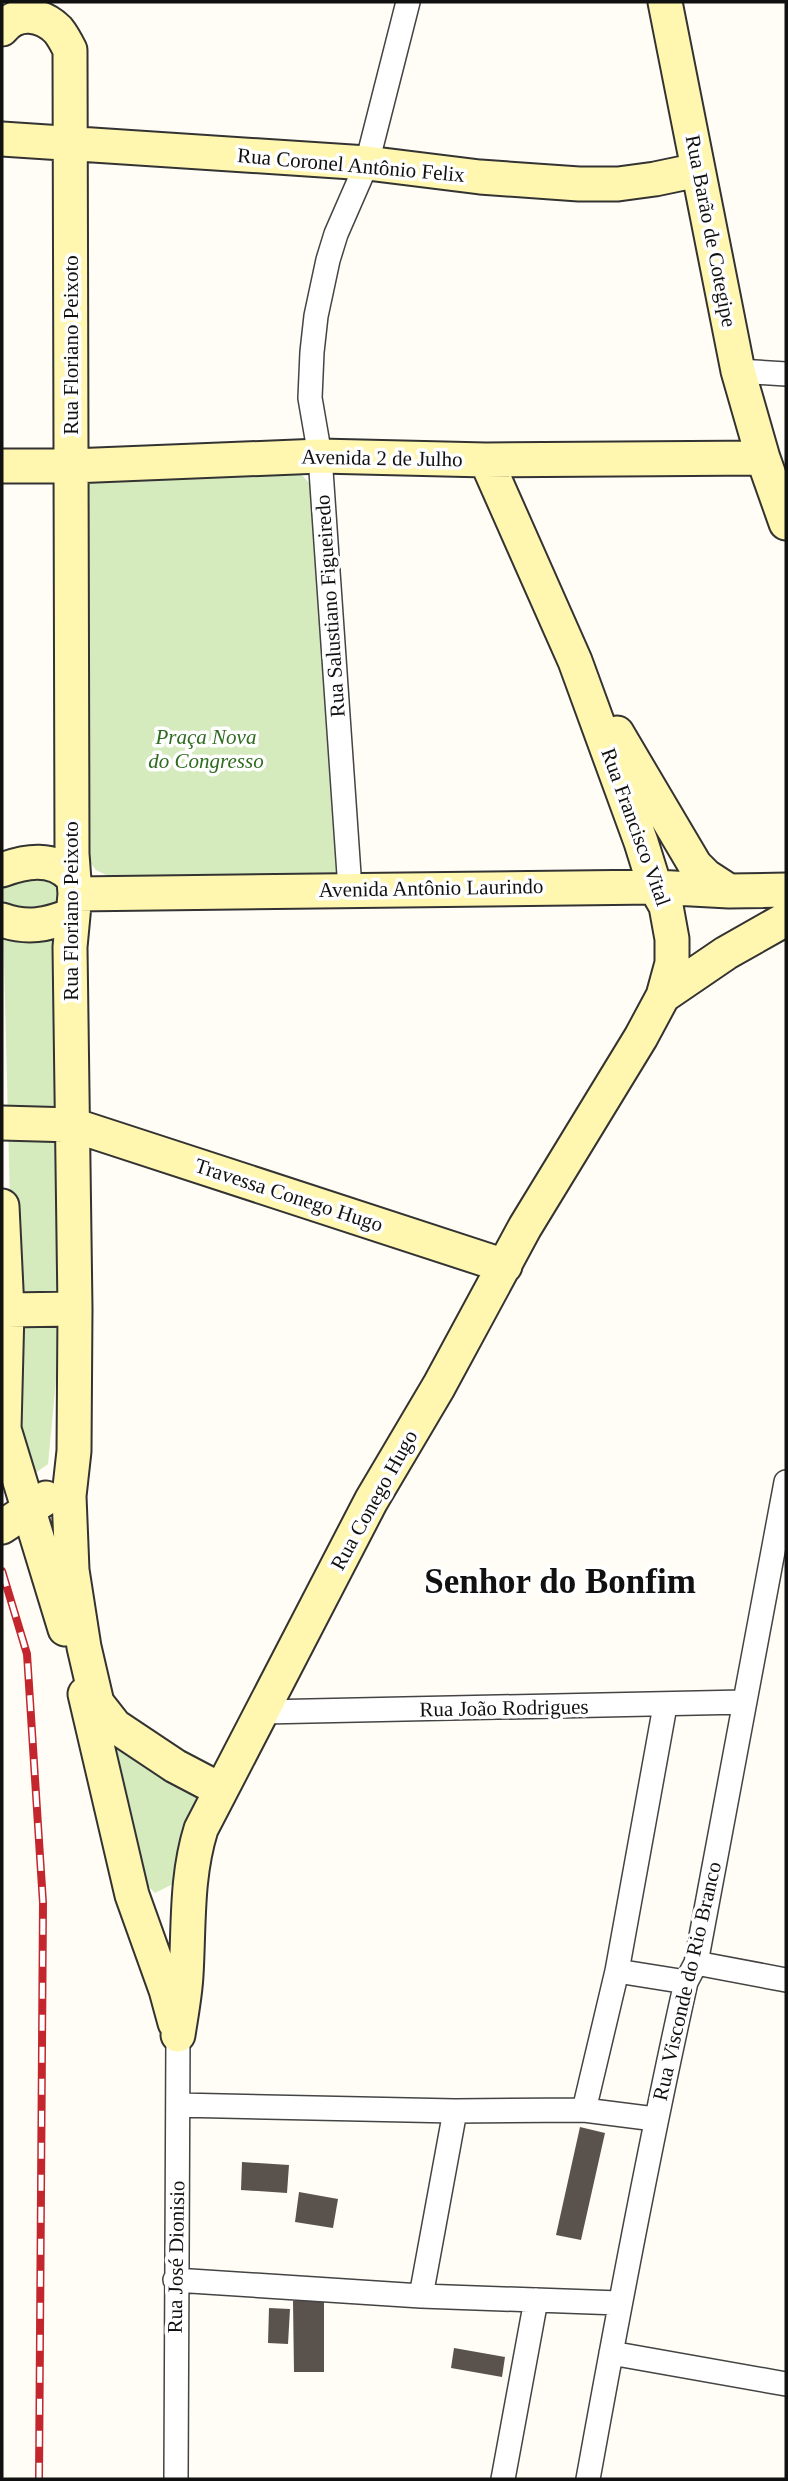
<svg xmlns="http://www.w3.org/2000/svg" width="788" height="2481" font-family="'Times New Roman',serif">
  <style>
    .green { fill: #d5ebbd }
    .building { fill: #5a524d }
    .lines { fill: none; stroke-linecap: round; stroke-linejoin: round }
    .street-casing { stroke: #444; stroke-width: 26 }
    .secondary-casing { stroke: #333; stroke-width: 37 }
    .street { stroke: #fff; stroke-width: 23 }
    .secondary { stroke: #fff6b0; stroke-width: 33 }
    .rail-casing { stroke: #c4262e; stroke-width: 8 }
    .rail { stroke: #fff; stroke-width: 5; stroke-dasharray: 16; stroke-linecap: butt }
    .labels { text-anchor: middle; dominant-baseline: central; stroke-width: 7; stroke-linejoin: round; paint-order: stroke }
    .street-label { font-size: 21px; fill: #111; stroke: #fff }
    .park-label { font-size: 21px; font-style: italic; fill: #2f6b1f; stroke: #fff }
    .town-label { font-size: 35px; font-weight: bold; fill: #111; stroke: #fff }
  </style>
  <rect width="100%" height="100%" fill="#fffdf5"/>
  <path class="green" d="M 298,471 L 314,488 L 343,877 L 110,877 L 96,870 L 79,848 L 82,480 Z
    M 59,876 L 57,1369 L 48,1464 L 37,1472 L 23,1461 L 11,1242 L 2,879 Z
    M 114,1744 L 209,1802 L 173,1884 L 155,1893 L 145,1883 Z"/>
  <path class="building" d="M 580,2127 L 605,2133 L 581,2240 L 556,2235 Z
    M 242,2162 L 289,2165 L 287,2193 L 241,2190 Z
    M 299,2192 L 338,2199 L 333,2228 L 295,2222 Z
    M 293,2301 L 324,2301 L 324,2372 L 294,2372 Z
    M 269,2308 L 290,2309 L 288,2344 L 268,2343 Z
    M 454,2348 L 505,2357 L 502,2377 L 451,2368 Z"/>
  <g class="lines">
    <g class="street-casing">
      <path id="street" d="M 738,371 L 786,374
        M 350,889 L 320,456 L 310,398 L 312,352 L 316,316 L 328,260 L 336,234 L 367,163 L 408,2
        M 263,1712 L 744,1702
        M 696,1963 L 786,1980
        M 617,1971 L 686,1982
        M 178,2105 L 455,2111 L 584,2110 L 655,2119
        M 584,2110 L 617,1971 L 665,1706
        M 175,2280 L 421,2296 L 619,2303
        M 421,2296 L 455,2111
        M 611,2353 L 786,2384
        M 176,2479 L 178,2035
        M 503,2479 L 536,2300
        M 588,2479 C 618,2313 649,2147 686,1982 L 696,1963 L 786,1482"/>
    </g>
    <g class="secondary-casing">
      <path id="secondary" d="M 665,2 L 738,371 L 763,458 L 786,523
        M 2,29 C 17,10 42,14 58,30 C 63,36 67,44 70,50 L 72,854 L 75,894 L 70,947 L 75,1309 L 74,1451 L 69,1496 L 72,1570 L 84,1647 L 97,1703 L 115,1726 L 175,1766 L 215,1787 L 218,1795
        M 2,139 L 367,163 L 480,177 L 579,184 L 618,184 L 655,179 L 698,170
        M 2,466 L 72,466 L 320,456 L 486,460 L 763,458
        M 617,733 L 695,865 L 706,876 L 729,891
        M 2,870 C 25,861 54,856 72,877
        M 75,894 L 655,887 L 729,891 L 786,890
        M 2,920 C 27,929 47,925 72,915
        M 663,996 L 726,953 L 786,919
        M 2,1123 L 73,1125 L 505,1266
        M 2,1206 L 7,1310 L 4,1429 L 65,1629
        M 7,1310 L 75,1309
        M 2,1527 L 46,1498
        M 85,1694 L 132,1895 L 166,1990 L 175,2023
        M 178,2035 C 181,2015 185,1995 186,1975 C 189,1925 186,1877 201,1829 L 371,1501 L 439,1386 L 525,1227 L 641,1037 L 663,996 L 672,963 L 672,939 L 666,906 L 655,887 L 641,842 L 575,661 L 486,460"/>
    </g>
    <use href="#street" class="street"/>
    <use href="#secondary" class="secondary"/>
    <g class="rail-casing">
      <path id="rail" d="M 2,1571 L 27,1654 L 43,1903 L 39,2479"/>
    </g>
    <use href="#rail" class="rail"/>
  </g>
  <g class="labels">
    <g class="street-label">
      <text transform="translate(351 165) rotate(5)">Rua Coronel Antônio Felix</text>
      <text transform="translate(711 231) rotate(79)">Rua Barão de Cotegipe</text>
      <text transform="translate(71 345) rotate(-90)">Rua Floriano Peixoto</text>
      <text transform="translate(382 458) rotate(1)">Avenida 2 de Julho</text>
      <text transform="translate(330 606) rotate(-94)">Rua Salustiano Figueiredo</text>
      <text transform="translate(636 827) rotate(70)">Rua Francisco Vital</text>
      <text transform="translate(431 888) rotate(-1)">Avenida Antônio Laurindo</text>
      <text transform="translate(71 911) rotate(-90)">Rua Floriano Peixoto</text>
      <text transform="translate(289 1195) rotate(18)">Travessa Conego Hugo</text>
      <text transform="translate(374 1500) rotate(-61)">Rua Conego Hugo</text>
      <text transform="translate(504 1708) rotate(-1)">Rua João Rodrigues</text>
      <text transform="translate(687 1981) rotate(-77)">Rua Visconde do Rio Branco</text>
      <text transform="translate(176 2257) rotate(-89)">Rua José Dionisio</text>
    </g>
    <g class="park-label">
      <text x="206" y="737">Praça Nova<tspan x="206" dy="24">do Congresso</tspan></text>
    </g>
    <g class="town-label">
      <text x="560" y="1581">Senhor do Bonfim</text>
    </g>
  </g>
  <rect width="788" height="2481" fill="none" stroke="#111111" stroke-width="7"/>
</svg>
